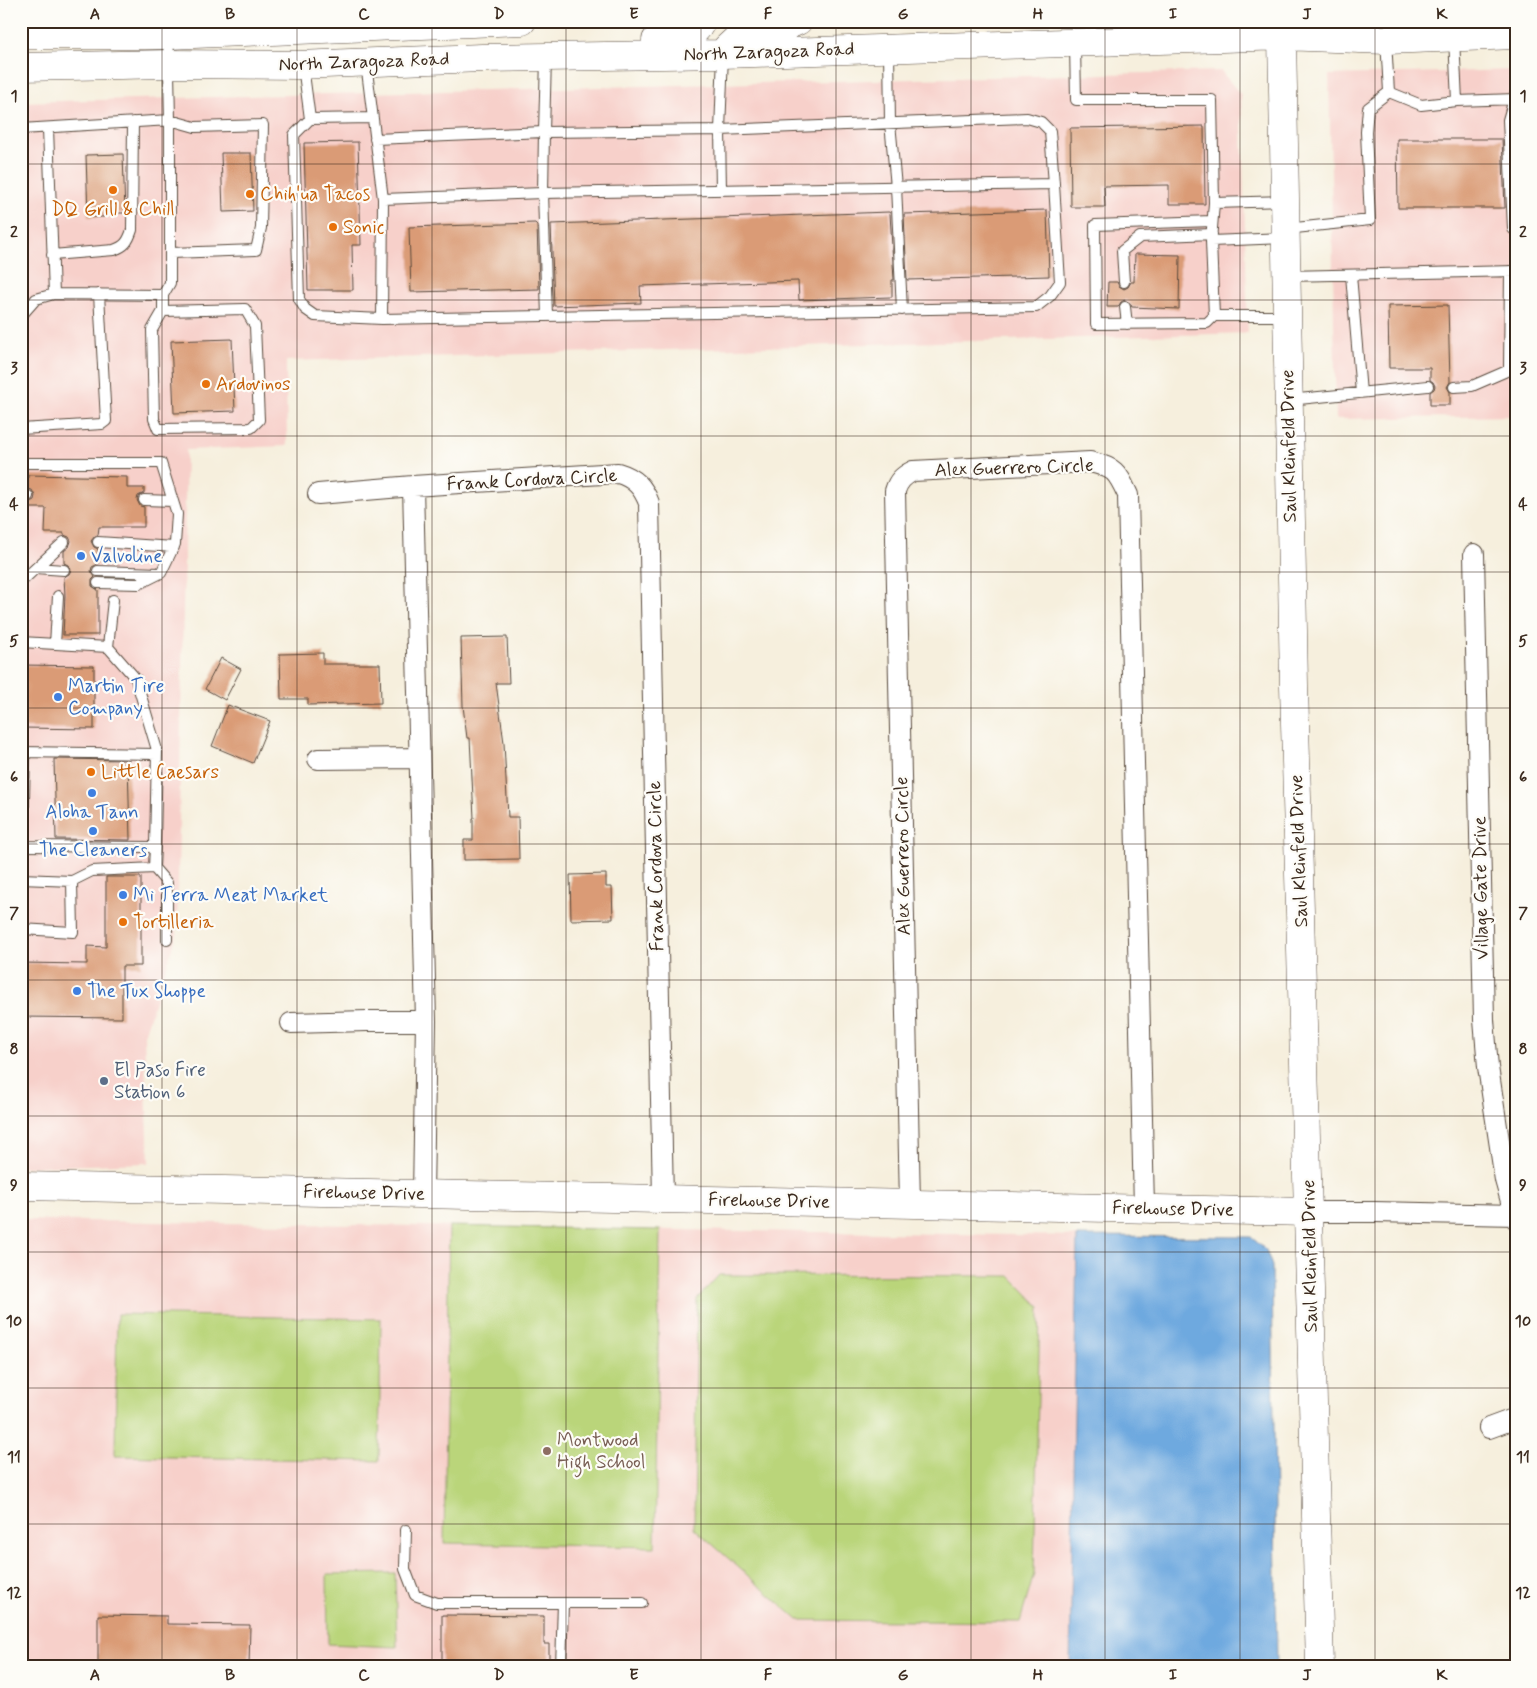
<svg xmlns="http://www.w3.org/2000/svg" width="1537" height="1688" font-family="Mynerve,sans-serif">
  <style>
    .built { fill: #f7d0ca }
    .green { fill: #bad57a; stroke: #7a804c }
    .water { fill: #6ea9df; stroke: #546a7e }
    .building { fill: #da9b76 }
    .lines { fill: none; stroke-linecap: round; stroke-linejoin: round }
    .lane-casing { stroke: #57483b; stroke-width: 12 }
    .street-casing { stroke: #57483b; stroke-width: 22 }
    .secondary-casing { stroke: #57483b; stroke-width: 29 }
    .lane { stroke: #fff; stroke-width: 10 }
    .street { stroke: #fff; stroke-width: 20 }
    .secondary { stroke: #fff; stroke-width: 28 }
    .grid { fill: none; stroke: #3b2a1e; stroke-width: 1; stroke-opacity: 0.55 }
    .food-dot { fill: #e8710a; stroke: #fdfcf7; stroke-width: 2 }
    .shop-dot { fill: #3f7fe0; stroke: #fdfcf7; stroke-width: 2 }
    .service-dot { fill: #5c6f8a; stroke: #fdfcf7; stroke-width: 2 }
    .education-dot { fill: #8d6e63; stroke: #fdfcf7; stroke-width: 2 }
    .labels { text-anchor: middle; dominant-baseline: central; stroke-width: 4.5; stroke-linejoin: round; paint-order: stroke }
    .street-label { font-size: 19px; fill: #3b2a1e; stroke: #fdfcf7 }
    .food-label { font-size: 19px; fill: #c56008; stroke: #fdfcf7; text-anchor: start }
    .shop-label { font-size: 19px; fill: #366cbe; stroke: #fdfcf7; text-anchor: start }
    .service-label { font-size: 19px; fill: #4e5e75; stroke: #fdfcf7; text-anchor: start }
    .education-label { font-size: 19px; fill: #785e54; stroke: #fdfcf7; text-anchor: start }
    .neatline { fill: none; stroke: #3b2a1e; stroke-width: 2 }
    .grid-label { font-size: 16px; text-anchor: middle; font-weight: bold; fill: #3b2a1e }
  </style>
  <rect width="100%" height="100%" fill="#fdfcf7"/>
  <filter id="ink" filterUnits="userSpaceOnUse"><feTurbulence type="fractalNoise" baseFrequency=".02" numOctaves="2"/><feDisplacementMap in="SourceGraphic" scale="10" xChannelSelector="R" yChannelSelector="G"/><feConvolveMatrix kernelMatrix="1 2 1 2 8 2 1 2 1" color-interpolation-filters="sRGB"/></filter>
  <filter id="wash" filterUnits="userSpaceOnUse"><feTurbulence type="fractalNoise" baseFrequency=".0096" numOctaves="4" result="noise"/><feDisplacementMap in="SourceGraphic" scale="20" xChannelSelector="R" yChannelSelector="G"/><feGaussianBlur stdDeviation="1.12" result="paint"/><feColorMatrix in="noise" values="0 0 0 0 0 0 0 0 0 0 0 0 0 0 0 0 0 1.4 0 .05"/><feComposite in="paint" operator="in"/></filter>
  <g filter="url(#wash)">
    <rect width="100%" height="100%" fill="#f6efdd"/>
    <path class="built" d="M 1516,70 L 1516,416 L 1336,419 L 1329,75 Z
      M 1221,71 L 1241,95 L 1248,333 L 286,361 L 287,446 L 186,450 L 177,934 L 144,1035 L 149,1163 L 27,1167 L 21,1166 L 21,102 Z
      M 21,1220 L 1077,1236 L 1070,1667 L 21,1667 Z"/>
    <path class="green" d="M 449,1226 L 660,1230 L 655,1547 L 444,1543 Z
      M 719,1275 L 1010,1276 L 1040,1307 L 1034,1574 L 1020,1622 L 798,1620 L 694,1528 L 697,1299 Z
      M 117,1314 L 381,1319 L 379,1461 L 115,1456 Z
      M 395,1573 L 397,1647 L 328,1644 L 327,1574 Z"/>
    <path class="water" d="M 1077,1236 L 1251,1237 L 1266,1250 L 1272,1266 L 1277,1667 L 1070,1667 Z"/>
    <g id="blocks">
      <path class="building" d="M 1204,126 L 1205,204 L 1169,204 L 1169,185 L 1104,186 L 1105,207 L 1071,207 L 1070,128 Z
        M 1397,139 L 1502,139 L 1505,208 L 1398,208 Z
        M 358,142 L 361,245 L 352,245 L 353,290 L 308,290 L 304,143 Z
        M 221,153 L 251,153 L 253,211 L 223,212 Z
        M 123,154 L 125,213 L 104,213 L 104,217 L 88,217 L 86,155 Z
        M 1047,210 L 1049,276 L 907,280 L 904,214 Z
        M 889,212 L 890,214 L 894,280 L 892,280 L 892,297 L 799,300 L 798,281 L 640,286 L 641,303 L 554,306 L 551,224 Z
        M 535,223 L 537,225 L 539,289 L 411,292 L 409,227 Z
        M 1135,254 L 1180,255 L 1179,309 L 1132,307 L 1130,303 L 1125,300 L 1121,302 L 1118,307 L 1107,307 L 1108,282 L 1117,282 L 1119,286 L 1124,289 L 1128,287 L 1131,282 L 1134,282 Z
        M 1448,305 L 1450,382 L 1447,387 L 1450,392 L 1450,405 L 1430,405 L 1430,392 L 1434,389 L 1435,386 L 1433,382 L 1430,380 L 1430,368 L 1389,368 L 1388,306 Z
        M 232,339 L 235,411 L 174,413 L 171,341 Z
        M 28,475 L 127,477 L 127,488 L 144,488 L 144,493 L 138,496 L 137,500 L 140,506 L 144,507 L 144,527 L 99,527 L 98,535 L 95,536 L 91,541 L 94,547 L 98,549 L 98,564 L 92,567 L 91,571 L 95,577 L 92,580 L 92,586 L 98,590 L 98,635 L 63,635 L 65,596 L 64,577 L 69,574 L 71,570 L 68,565 L 64,563 L 64,551 L 69,547 L 71,541 L 69,537 L 64,535 L 64,533 L 45,533 L 46,508 L 28,508 L 28,503 L 34,500 L 35,496 L 32,490 L 28,489 Z
        M 507,637 L 509,683 L 496,683 L 504,743 L 508,817 L 518,817 L 519,859 L 464,860 L 464,840 L 473,840 L 473,818 L 474,818 L 470,738 L 467,738 L 463,706 L 461,638 Z
        M 323,653 L 323,664 L 380,664 L 381,703 L 308,705 L 308,699 L 281,699 L 280,654 Z
        M 221,658 L 241,669 L 225,700 L 205,689 Z
        M 21,665 L 94,666 L 94,729 L 21,728 Z
        M 228,705 L 270,721 L 253,763 L 212,746 Z
        M 54,759 L 128,760 L 130,840 L 56,839 Z
        M 606,874 L 606,887 L 612,887 L 613,919 L 571,920 L 570,875 Z
        M 106,877 L 141,877 L 141,966 L 122,966 L 122,1018 L 21,1017 L 21,963 L 87,964 L 87,946 L 106,947 Z
        M 98,1615 L 167,1616 L 167,1624 L 250,1625 L 249,1667 L 98,1667 Z
        M 442,1615 L 544,1616 L 544,1644 L 549,1644 L 549,1667 L 442,1667 Z"/>
    </g>
  </g>
  <g filter="url(#ink)">
    <use href="#blocks" fill-opacity="0" stroke="#57483b" stroke-width="1"/>
    <g class="lines">
      <g class="lane-casing">
        <path id="lane" d="M 1075,44 L 1076,100 L 1212,100 L 1214,203 L 1211,241
          M 889,49 L 890,123 L 896,187 L 902,310
          M 303,66 L 310,119 L 294,135 L 299,299 L 305,309 L 315,316 L 382,319 L 383,199 L 366,63
          M 1389,92 L 1421,105 L 1457,101 L 1454,38
          M 1516,92 L 1508,120 L 1513,229 L 1516,229
          M 1457,101 L 1516,99
          M 310,119 L 373,118
          M 48,128 L 54,294
          M 21,129 L 170,120 L 195,127 L 263,125 L 261,228 L 256,250 L 171,253
          M 375,139 L 544,132 L 543,193 L 1054,184 L 1050,131 L 1041,122 L 1027,118 L 720,130 L 544,132 L 546,58
          M 721,190 L 720,130 L 723,55
          M 383,199 L 543,193 L 547,316
          M 1214,203 L 1283,201
          M 1212,221 L 1095,225 L 1096,324 L 1207,323 L 1214,316 L 1211,241 L 1284,238
          M 1286,229 L 1370,220 L 1366,132 L 1368,108 L 1389,92 L 1386,40
          M 52,255 L 114,250 C 125,246 128,242 132,230 L 133,122
          M 1351,275 L 1361,393
          M 1287,276 L 1516,271
          M 1124,282 L 1122,251 L 1140,237 L 1212,234
          M 163,295 L 163,311 L 152,330 L 154,419 L 158,429 L 251,428 L 259,420 L 255,326 L 245,309 L 163,311
          M 1125,307 L 1127,324
          M 21,316 L 36,299 L 54,294 L 163,295 L 170,283 L 170,120 L 168,21
          M 1214,316 L 1286,316
          M 382,319 L 1036,307 L 1050,296 L 1060,282 L 1054,184
          M 1454,387 L 1472,386 L 1509,370 L 1510,271
          M 1289,400 L 1428,386
          M 21,429 L 102,424 L 106,421 L 99,294
          M 21,463 L 161,463 L 177,514 L 175,544 L 161,573 L 139,584 L 98,583
          M 21,496 L 28,496
          M 144,500 L 173,501
          M 98,542 L 174,547
          M 36,568 L 64,570
          M 98,571 L 159,573
          M 23,580 L 64,542
          M 21,642 L 108,647 L 136,679 L 157,750 L 155,847
          M 55,644 L 58,596
          M 108,647 L 113,600
          M 21,752 L 157,754
          M 21,846 L 155,847 L 154,868 L 92,871 L 72,881
          M 23,846 L 25,752
          M 154,868 L 167,883 L 167,940
          M 21,879 L 72,881 L 73,932 L 21,929
          M 406,1530 L 405,1569 L 415,1595 L 437,1603 L 642,1603
          M 561,1667 L 563,1603"/>
      </g>
      <g class="street-casing">
        <path id="street" d="M 413,486 L 426,1021 L 423,1194
          M 318,494 L 413,486 L 618,473 C 635,478 643,487 649,503 L 663,1199
          M 1474,554 L 1484,1020 L 1488,1067 L 1505,1180 L 1516,1219
          M 318,759 L 419,758
          M 291,1023 L 367,1021 L 426,1021
          M 910,1204 L 895,491 C 898,481 903,476 913,471 L 1090,462 C 1116,468 1117,472 1128,495 L 1144,1208
          M 1308,1212 L 1374,1212 L 1516,1215
          M 1489,1428 L 1516,1418"/>
      </g>
      <g class="secondary-casing">
        <path id="secondary" d="M 1280,21 L 1282,36 L 1294,685 L 1320,1667
          M 21,35 L 169,35 L 522,21
          M 656,40 C 676,38 691,42 702,21
          M 727,48 L 741,35 L 775,31 L 798,21
          M 21,67 L 169,64 L 298,65 L 482,58 L 723,54 L 1282,36 L 1386,40 L 1516,35
          M 21,1186 L 1308,1212"/>
      </g>
      <use href="#lane" class="lane"/>
      <use href="#street" class="street"/>
      <use href="#secondary" class="secondary"/>
    </g>
  </g>
  <path class="grid" d="M 162,21 L 162,1667M 297,21 L 297,1667M 432,21 L 432,1667M 566,21 L 566,1667M 701,21 L 701,1667M 836,21 L 836,1667M 971,21 L 971,1667M 1105,21 L 1105,1667M 1240,21 L 1240,1667M 1375,21 L 1375,1667M 21,164 L 1516,164M 21,300 L 1516,300M 21,436 L 1516,436M 21,572 L 1516,572M 21,708 L 1516,708M 21,844 L 1516,844M 21,980 L 1516,980M 21,1116 L 1516,1116M 21,1252 L 1516,1252M 21,1388 L 1516,1388M 21,1524 L 1516,1524"/>
  <g class="food-dot">
    <circle cx="113" cy="190" r="5"/>
    <circle cx="250" cy="194" r="5"/>
    <circle cx="333" cy="227" r="5"/>
    <circle cx="206" cy="384" r="5"/>
    <circle cx="91" cy="772" r="5"/>
    <circle cx="123" cy="922" r="5"/>
  </g>
  <g class="shop-dot">
    <circle cx="81" cy="556" r="5"/>
    <circle cx="58" cy="697" r="5"/>
    <circle cx="92" cy="793" r="5"/>
    <circle cx="93" cy="831" r="5"/>
    <circle cx="123" cy="895" r="5"/>
    <circle cx="77" cy="991" r="5"/>
  </g>
  <circle class="service-dot" cx="104" cy="1081" r="5"/>
  <circle class="education-dot" cx="547" cy="1451" r="5"/>
  <g class="labels">
    <g class="street-label">
      <text transform="translate(769 52) rotate(-2)">North Zaragoza Road</text>
      <text transform="translate(364 62) rotate(-2)">North Zaragoza Road</text>
      <text transform="translate(1289 446) rotate(-91)">Saul Kleinfeld Drive</text>
      <text transform="translate(1014 468) rotate(-2)">Alex Guerrero Circle</text>
      <text transform="translate(532 480) rotate(-3)">Frank Cordova Circle</text>
      <text transform="translate(1299 851) rotate(-92)">Saul Kleinfeld Drive</text>
      <text transform="translate(903 856) rotate(-91)">Alex Guerrero Circle</text>
      <text transform="translate(656 866) rotate(-91)">Frank Cordova Circle</text>
      <text transform="translate(1481 888) rotate(-91)">Village Gate Drive</text>
      <text transform="translate(364 1193) rotate(1)">Firehouse Drive</text>
      <text transform="translate(769 1201) rotate(1)">Firehouse Drive</text>
      <text transform="translate(1173 1209) rotate(1)">Firehouse Drive</text>
      <text transform="translate(1310 1256) rotate(-91)">Saul Kleinfeld Drive</text>
    </g>
    <g class="food-label">
      <text x="260" y="194">Chih'ua Tacos</text>
      <text x="113" y="209" text-anchor="middle">DQ Grill &amp; Chill</text>
      <text x="343" y="227">Sonic</text>
      <text x="216" y="384">Ardovinos</text>
      <text x="101" y="772">Little Caesars</text>
      <text x="133" y="922">Tortilleria</text>
    </g>
    <g class="shop-label">
      <text x="91" y="556">Valvoline</text>
      <text x="68" y="686">Martin Tire<tspan x="68" dy="22">Company</tspan></text>
      <text x="92" y="812" text-anchor="middle">Aloha Tann</text>
      <text x="93" y="850" text-anchor="middle">The Cleaners</text>
      <text x="133" y="895">Mi Terra Meat Market</text>
      <text x="87" y="991">The Tux Shoppe</text>
    </g>
    <g class="service-label">
      <text x="114" y="1070">El Paso Fire<tspan x="114" dy="22">Station 6</tspan></text>
    </g>
    <g class="education-label">
      <text x="557" y="1440">Montwood<tspan x="557" dy="22">High School</tspan></text>
    </g>
  </g>
  <rect width="1537" height="1688" fill="none" stroke="#fdfcf7" stroke-width="55"/>
  <rect x="28" y="28" width="1482" height="1632" class="neatline"/>
  <g class="grid-label">
    <text x="95" y="19">A</text>
    <text x="230" y="19">B</text>
    <text x="364" y="19">C</text>
    <text x="499" y="19">D</text>
    <text x="634" y="19">E</text>
    <text x="768" y="19">F</text>
    <text x="903" y="19">G</text>
    <text x="1038" y="19">H</text>
    <text x="1173" y="19">I</text>
    <text x="1307" y="19">J</text>
    <text x="1442" y="19">K</text>
    <text x="14" y="101">1</text>
    <text x="1523" y="101">1</text>
    <text x="14" y="237">2</text>
    <text x="1523" y="237">2</text>
    <text x="14" y="373">3</text>
    <text x="1523" y="373">3</text>
    <text x="14" y="509">4</text>
    <text x="1523" y="509">4</text>
    <text x="14" y="646">5</text>
    <text x="1523" y="646">5</text>
    <text x="14" y="782">6</text>
    <text x="1523" y="782">6</text>
    <text x="14" y="918">7</text>
    <text x="1523" y="918">7</text>
    <text x="14" y="1054">8</text>
    <text x="1523" y="1054">8</text>
    <text x="14" y="1190">9</text>
    <text x="1523" y="1190">9</text>
    <text x="14" y="1326">10</text>
    <text x="1523" y="1326">10</text>
    <text x="14" y="1462">11</text>
    <text x="1523" y="1462">11</text>
    <text x="14" y="1598">12</text>
    <text x="1523" y="1598">12</text>
    <text x="95" y="1680">A</text>
    <text x="230" y="1680">B</text>
    <text x="364" y="1680">C</text>
    <text x="499" y="1680">D</text>
    <text x="634" y="1680">E</text>
    <text x="768" y="1680">F</text>
    <text x="903" y="1680">G</text>
    <text x="1038" y="1680">H</text>
    <text x="1173" y="1680">I</text>
    <text x="1307" y="1680">J</text>
    <text x="1442" y="1680">K</text>
  </g>
</svg>
